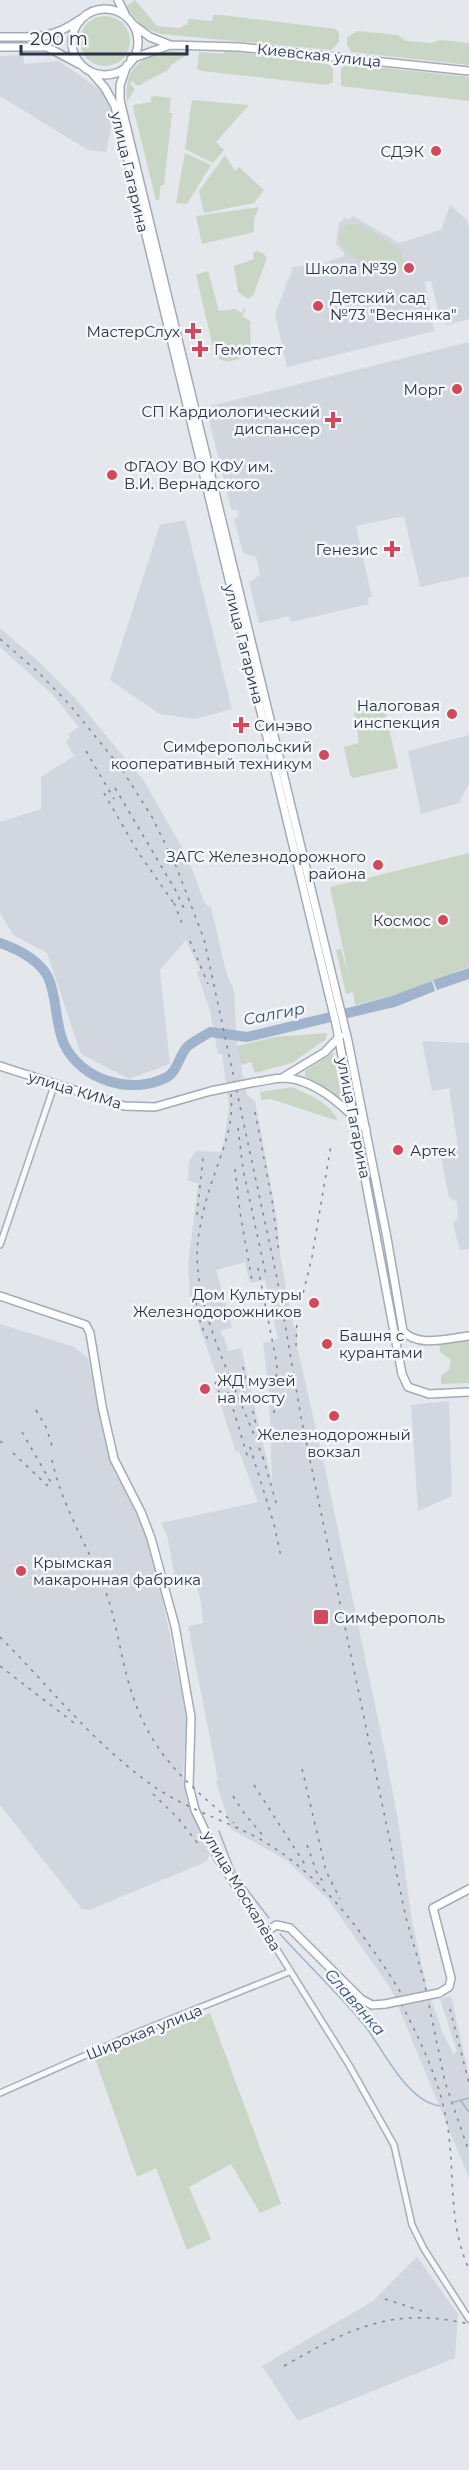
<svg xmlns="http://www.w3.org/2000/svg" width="469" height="2470" font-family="Montserrat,sans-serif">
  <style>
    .built { fill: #d2d6de; fill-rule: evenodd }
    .green { fill: #c9d6c5 }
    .water { fill: #9fb4cc }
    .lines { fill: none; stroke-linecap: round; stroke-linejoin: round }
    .stream { stroke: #9fb4cc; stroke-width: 1.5 }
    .river { stroke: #9fb4cc; stroke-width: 10 }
    .minor-casing { stroke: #a9aeb7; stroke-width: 8 }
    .major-casing { stroke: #a3abb8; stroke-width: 10 }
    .minor { stroke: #f7f8fa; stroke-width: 5 }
    .major { stroke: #fff; stroke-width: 7 }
    .rail { stroke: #7d8696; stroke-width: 1.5; stroke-dasharray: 3 6; stroke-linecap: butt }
    .major-bridge-casing { stroke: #a3abb8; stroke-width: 10; stroke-linecap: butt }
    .major-bridge { stroke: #fff; stroke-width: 7 }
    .poi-dot { fill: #d1495b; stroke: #f4f6f9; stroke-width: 2 }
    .labels { text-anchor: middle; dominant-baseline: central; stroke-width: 5; stroke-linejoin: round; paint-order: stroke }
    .street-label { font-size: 15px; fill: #2b3445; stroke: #f4f6f9 }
    .poi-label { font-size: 15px; fill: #2b3445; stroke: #f4f6f9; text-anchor: end }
    .water-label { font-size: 16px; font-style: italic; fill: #34527a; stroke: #f4f6f9 }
  </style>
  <rect width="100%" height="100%" fill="#e4e7ec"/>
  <path class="built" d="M 23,55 L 24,64 L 59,61 L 102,91 L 109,100 L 113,119 L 106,152 L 88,150 L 0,96 L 0,56 Z
    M 450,205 L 467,220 L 469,227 L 469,319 L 446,325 L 445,322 L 441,323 L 431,281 L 425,282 L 434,331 L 287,367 L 275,314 L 293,267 L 320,264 L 342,257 L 345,254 L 336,244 L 339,223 L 346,217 L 349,220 L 353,216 L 399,243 L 441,230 Z
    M 469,342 L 469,576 L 420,587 L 404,516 L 356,526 L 372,597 L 368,598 L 369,604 L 291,622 L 289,616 L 259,623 L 249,582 L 260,575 L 256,557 L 243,553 L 234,519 L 239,516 L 238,511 L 231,509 L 206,407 Z
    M 185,520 L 232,709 L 195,719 L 160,714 L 110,680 L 160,525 Z
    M 0,628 L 38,661 L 75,698 L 144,781 L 187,856 L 205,904 L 211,907 L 226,971 L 234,991 L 237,1046 L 247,1095 L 255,1101 L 257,1111 L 277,1219 L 280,1253 L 287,1295 L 294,1327 L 297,1328 L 297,1346 L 325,1468 L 385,1752 L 398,1820 L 412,1921 L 427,1988 L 443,2033 L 453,2054 L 457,2051 L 440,1999 L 451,1996 L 469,2076 L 469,2178 L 391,1989 L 328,1899 L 286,1860 L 231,1829 L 216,1782 L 218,1780 L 188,1626 L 203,1623 L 201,1602 L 195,1580 L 176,1583 L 167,1535 L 161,1523 L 258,1502 L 239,1451 L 236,1452 L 214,1385 L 219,1382 L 195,1314 L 190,1296 L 188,1266 L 198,1184 L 188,1180 L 189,1161 L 196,1151 L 221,1152 L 224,1141 L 229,1107 L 222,1054 L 218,1054 L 210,1011 L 197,972 L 200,970 L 186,940 L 160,970 L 170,1064 L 129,1079 L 81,1054 L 47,953 L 13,935 L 0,913 L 0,822 L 41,809 L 41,777 L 74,756 L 66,741 L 70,738 L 68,734 L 79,727 L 52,694 L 0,647 ZM 245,1262 L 250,1283 L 265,1280 L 278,1339 L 263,1343 L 269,1392 L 272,1482 L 241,1348 L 228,1351 L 224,1336 L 222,1336 L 221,1331 L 232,1327 L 216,1270 Z
    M 469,735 L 469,784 L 459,803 L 421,814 L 408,751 Z
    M 422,1041 L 469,1043 L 469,1249 L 460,1250 L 453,1224 L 458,1218 L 457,1202 L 449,1197 L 440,1153 L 458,1147 L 449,1088 L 432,1091 Z
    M 0,1324 L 74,1347 L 88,1358 L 108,1451 L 114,1469 L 144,1530 L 159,1582 L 187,1720 L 183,1773 L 186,1799 L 210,1853 L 207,1860 L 201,1864 L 89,1910 L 82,1909 L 0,1805 Z
    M 449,1401 L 452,1496 L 418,1511 L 411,1405 Z
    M 417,2257 L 458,2314 L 455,2358 L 298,2421 L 262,2366 L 373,2301 Z"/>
  <path class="green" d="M 135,0 L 157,26 L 179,28 L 187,24 L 189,19 L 212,21 L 213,15 L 221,15 L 336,29 L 339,34 L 339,42 L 331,50 L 160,34 L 143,27 L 125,7 Z
    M80 41a25 25 0 1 1 50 0a25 25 0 1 1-50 0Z
    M 358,31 L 398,35 L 407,41 L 431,43 L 441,40 L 469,43 L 469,65 L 351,52 L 347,45 L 347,37 Z
    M 172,51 L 190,53 L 171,65 L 168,70 L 138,86 L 132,81 L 130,84 L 135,89 L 127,102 C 123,69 141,55 172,51 Z
    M 225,51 L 325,61 L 333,69 L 333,82 L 326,85 L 202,71 L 197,69 L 199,52 L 223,54 Z
    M 348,64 L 469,77 L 469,101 L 341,86 L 341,68 Z
    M 155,96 L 171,98 L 169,113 L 172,113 L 164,185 L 161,185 L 159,200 L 156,200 L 133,107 L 134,105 L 151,102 L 151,97 Z
    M 192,100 L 249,105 L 216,142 L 224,150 L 213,163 L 185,149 Z
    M 185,153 L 211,165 L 187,204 L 176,203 Z
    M 225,155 L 235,171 L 239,167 L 264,190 L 254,203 L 204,213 L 199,191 Z
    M 259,207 L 254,219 L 254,232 L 202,244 L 196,216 Z
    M 350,223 L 362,225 L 400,249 L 404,262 L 399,272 C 395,274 391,277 386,277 C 378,276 371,269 365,265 C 351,256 324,240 350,223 Z
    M 257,251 L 264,254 L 267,258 L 253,296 L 248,299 L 238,292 L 234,266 L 254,259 L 253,253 Z
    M 208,271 L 219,311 L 235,309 L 242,313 L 244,308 L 246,309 L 242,316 L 250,321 L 251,355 C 238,359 225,366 215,356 L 196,275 Z
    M 384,706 L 398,768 L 353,778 L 350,775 L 344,747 L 359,743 L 354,713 Z
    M 469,853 L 469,967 L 396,995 L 355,1005 L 353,992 L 346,994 L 336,950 L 341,949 L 349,977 L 330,887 Z
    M 327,1033 L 326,1039 L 292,1063 L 255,1073 L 251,1062 L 241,1065 L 237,1046 L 275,1037 Z
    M 333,1053 L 342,1100 L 305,1076 L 305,1071 Z
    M 292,1087 C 308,1094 332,1104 338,1121 L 271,1099 L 261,1100 L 260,1092 Z
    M 469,1339 L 469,1383 L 441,1384 L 441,1375 L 449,1370 L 451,1360 L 440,1352 L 439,1342 Z
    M 210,2013 L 281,2204 L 260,2213 L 231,2164 L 189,2187 L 211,2239 L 187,2250 L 156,2168 L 137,2177 L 95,2059 Z"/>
  <path class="water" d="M 469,968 L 469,979 L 437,990 L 433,980 Z
    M 432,981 L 435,991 L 395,1007 L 351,1017 L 349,1008 L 357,1008 L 362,1004 L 392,996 Z"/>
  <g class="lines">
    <path class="stream" d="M 219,1831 L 236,1875 L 269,1918
      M 280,1934 C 308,1965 339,1994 365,2026 C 383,2049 407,2102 440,2106
      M 461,2101 L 469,2112
      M 454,2102 L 469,2098"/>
    <path class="river" d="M 0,943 C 17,949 39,960 48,977 C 57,996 55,1024 64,1044 C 81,1080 132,1096 167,1077 C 177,1072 179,1056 187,1047 C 193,1041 203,1037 210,1032 L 247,1037 L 364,1009"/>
    <g class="minor-casing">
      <path id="minor" d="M 0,1245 L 55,1083
        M 266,1932 L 349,2065 L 394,2145 L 412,2225 L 424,2249 L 469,2319
        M 0,2093 L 136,2033 L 289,1972"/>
    </g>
    <g class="major-casing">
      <path id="major" d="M 118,0 L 125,14
        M72 42a33 33 0 1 1 66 0a33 33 0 1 1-66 0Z
        M 135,26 L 150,37 L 170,45
        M 0,37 C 33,37 51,40 79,20
        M 0,47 L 47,47 L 79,64
        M 131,59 L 170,45 L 239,47 L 469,71
        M 127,65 L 120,85 L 120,100 L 348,1041 L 387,1238 L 403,1331 C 418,1348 449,1338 469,1336
        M 92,73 L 105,88 L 115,106 L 336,1024 L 402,1374 L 408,1387 L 429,1394 L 469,1392
        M 0,1066 L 124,1106 L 155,1107 L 211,1091
        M 282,1078 L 325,1052 L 340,1036
        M 256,1082 C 265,1081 275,1078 284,1078 C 316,1079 345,1108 366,1129
        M 0,1296 L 86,1325 L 90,1333 L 102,1406 L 114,1459 L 141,1512 L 151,1538 L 175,1626 L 191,1717 L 189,1786 L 195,1810 L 219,1860 L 266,1932 L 276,1925 L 290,1928 L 361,1999 L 372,2005 L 385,2004
        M 439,1993 L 449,1987 L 451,1978 L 433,1908 L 469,1889"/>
    </g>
    <use href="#minor" class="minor"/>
    <use href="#major" class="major"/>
    <path class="rail" d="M 0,639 L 38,672 L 69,704 L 121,768 L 152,817 L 176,866 L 204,939 L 277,1278 L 301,1417 L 406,1918 L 424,1981 L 445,2082 L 469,2152
      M 86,751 L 114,799
      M 115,788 L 176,891 L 186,913
      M 104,793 L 138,852 L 173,902
      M 174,903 L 184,928
      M 190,941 L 208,984
      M 231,1094 C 234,1124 224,1146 215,1173 C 207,1194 201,1218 198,1240 C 190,1310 243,1398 265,1464
      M 255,1112 L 272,1200 L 279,1254
      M 238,1128 L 243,1169 L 266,1275
      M 235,1169 L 240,1212 L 252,1281
      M 197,1215 L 203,1158
      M 258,1268 L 277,1365 L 274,1414
      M 194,1293 L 201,1325 L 210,1344
      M 296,1346 L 297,1318 L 312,1257 L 331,1145
      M 243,1367 L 256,1425
      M 215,1382 L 225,1407
      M 228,1392 L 248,1458
      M 36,1410 L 46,1427 L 53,1449
      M 22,1432 L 53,1486
      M 0,1441 L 6,1446
      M 250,1447 L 274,1524 L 281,1557
      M 13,1453 L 49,1487
      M 263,1457 L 277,1506
      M 52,1460 C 61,1503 85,1542 102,1582 C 116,1615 119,1650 129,1684 C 148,1750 183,1781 234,1823
      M 0,1637 C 48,1685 90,1739 145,1780 C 180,1807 220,1818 258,1838 C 324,1875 367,1938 406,2001
      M 0,1666 L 74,1723
      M 302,1769 L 326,1871 L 340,1899
      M 254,1785 L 306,1866
      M 153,1794 L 178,1818 L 199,1845
      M 233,1796 L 244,1813 L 265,1838
      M 307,1845 L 317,1873 L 324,1883
      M 397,1996 C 419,2037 441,2082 448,2129 C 455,2177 448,2223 469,2269
      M 450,2009 L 469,2083
      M 385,2299 L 428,2313
      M 284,2366 C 349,2329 392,2306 469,2324"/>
    <g class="major-bridge-casing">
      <path id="major-bridge" d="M 211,1091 L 256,1082
        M 385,2004 L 439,1993"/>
    </g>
    <use href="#major-bridge" class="major-bridge"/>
  </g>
  <g class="poi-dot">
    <circle cx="436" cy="151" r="6"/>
    <circle cx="409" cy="268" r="6"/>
    <circle cx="318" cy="306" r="6"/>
    <path d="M190 322h6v6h6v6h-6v6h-6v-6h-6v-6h6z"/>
    <path d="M197 340h6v6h6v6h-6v6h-6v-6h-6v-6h6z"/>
    <circle cx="457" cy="389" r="6"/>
    <path d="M330 411h6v6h6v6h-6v6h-6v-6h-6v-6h6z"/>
    <circle cx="112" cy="475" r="6"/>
    <path d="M389 540h6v6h6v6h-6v6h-6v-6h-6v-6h6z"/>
    <circle cx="452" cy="714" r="6"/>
    <path d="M238 716h6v6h6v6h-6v6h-6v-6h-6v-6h6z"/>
    <circle cx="324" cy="755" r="6"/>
    <circle cx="378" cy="865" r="6"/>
    <circle cx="443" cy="920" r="6"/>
    <circle cx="398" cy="1150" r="6"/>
    <circle cx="314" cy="1303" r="6"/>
    <circle cx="327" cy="1344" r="6"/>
    <circle cx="205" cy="1389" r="6"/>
    <circle cx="334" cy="1416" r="6"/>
    <circle cx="21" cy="1571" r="6"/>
    <rect x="313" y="1609" width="16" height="16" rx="3"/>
  </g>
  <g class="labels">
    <g class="street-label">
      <text transform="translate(319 55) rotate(6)">Киевская улица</text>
      <text transform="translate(130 172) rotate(77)">улица Гагарина</text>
      <text transform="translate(244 644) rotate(76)">улица Гагарина</text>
      <text transform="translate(75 1090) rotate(17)">улица КИМа</text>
      <text transform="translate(354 1118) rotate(79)">улица Гагарина</text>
      <text transform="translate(242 1891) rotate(59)">улица Москалёва</text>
      <text transform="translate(144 2032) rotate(-22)">Широкая улица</text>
    </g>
    <g class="poi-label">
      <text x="424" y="151">СДЭК</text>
      <text x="397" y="268">Школа №39</text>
      <text x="330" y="297" text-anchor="start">Детский сад<tspan x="330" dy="17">№73 "Веснянка"</tspan></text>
      <text x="180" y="331">МастерСлух</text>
      <text x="214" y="349" text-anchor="start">Гемотест</text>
      <text x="445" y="389">Морг</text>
      <text x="320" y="411">СП Кардиологический<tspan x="320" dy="17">диспансер</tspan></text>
      <text x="124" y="466" text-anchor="start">ФГАОУ ВО КФУ им.<tspan x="124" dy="17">В.И. Вернадского</tspan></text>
      <text x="378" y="549">Генезис</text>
      <text x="440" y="705">Налоговая<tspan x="440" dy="17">инспекция</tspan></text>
      <text x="254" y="725" text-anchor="start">Синэво</text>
      <text x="312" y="746">Симферопольский<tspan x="312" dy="17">кооперативный техникум</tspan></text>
      <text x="366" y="856">ЗАГС Железнодорожного<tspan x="366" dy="17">района</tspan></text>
      <text x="431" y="920">Космос</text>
      <text x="410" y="1150" text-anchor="start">Артек</text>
      <text x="302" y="1294">Дом Культуры<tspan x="302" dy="17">Железнодорожников</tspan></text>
      <text x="339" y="1335" text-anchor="start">Башня с<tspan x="339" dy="17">курантами</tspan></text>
      <text x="217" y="1380" text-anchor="start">ЖД музей<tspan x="217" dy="17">на мосту</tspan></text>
      <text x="334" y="1434" text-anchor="middle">Железнодорожный<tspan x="334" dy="17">вокзал</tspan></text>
      <text x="33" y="1562" text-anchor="start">Крымская<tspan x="33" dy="17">макаронная фабрика</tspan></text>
      <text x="334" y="1617" text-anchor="start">Симферополь</text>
    </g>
    <g class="water-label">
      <text transform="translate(274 1014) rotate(-11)">Салгир</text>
      <text transform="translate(355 2002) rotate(49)">Славянка</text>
    </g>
  </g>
  <path d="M21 45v9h166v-9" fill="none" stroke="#2b3445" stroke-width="3"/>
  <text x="30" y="45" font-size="18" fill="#2b3445" stroke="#f4f6f9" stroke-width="4.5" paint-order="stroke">200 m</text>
</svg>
